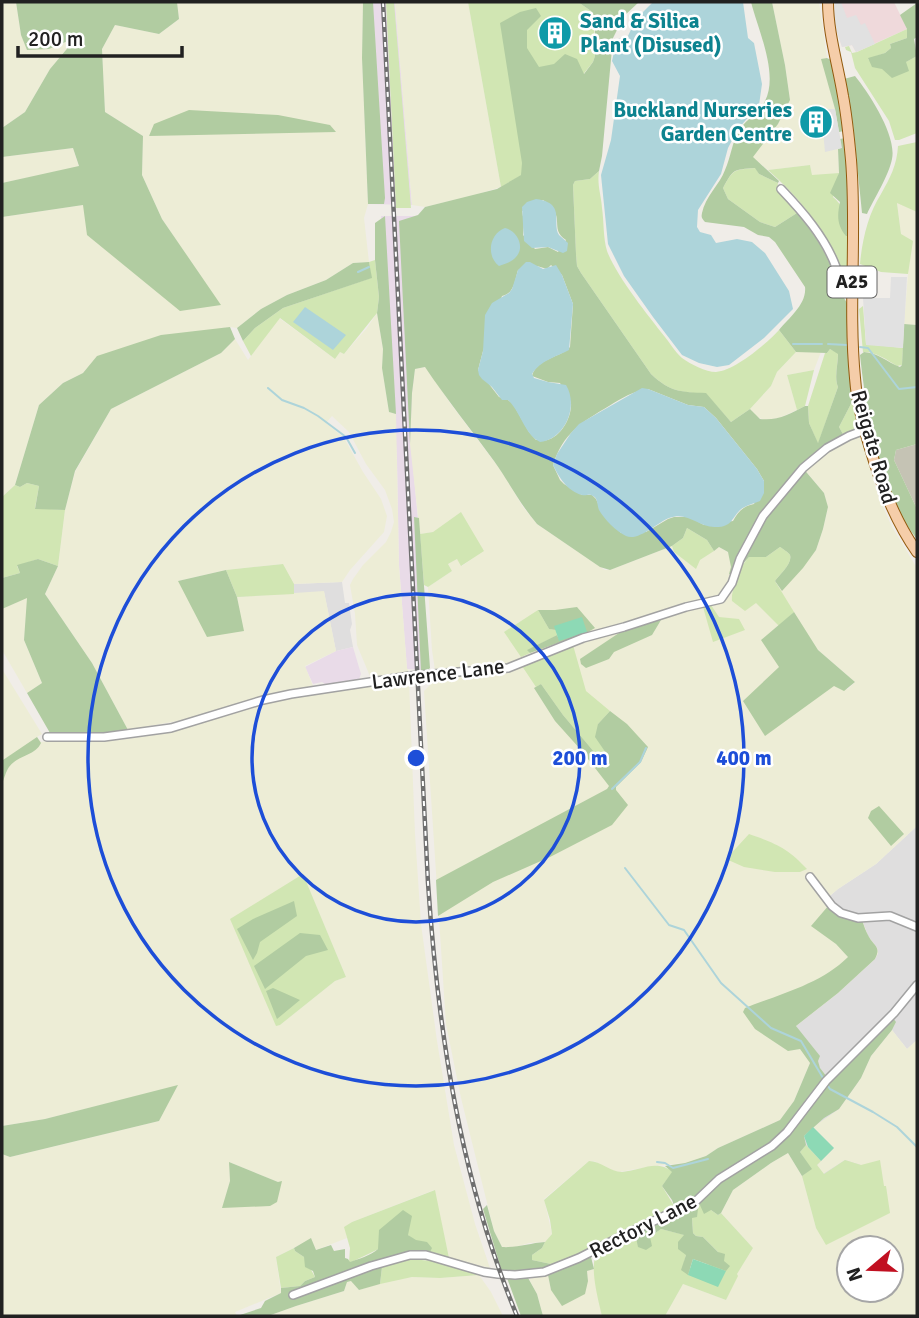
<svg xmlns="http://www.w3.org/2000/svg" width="919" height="1318" font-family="Signika,sans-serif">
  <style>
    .residential { fill: #dfdede }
    .commercial { fill: #efd9db }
    .industrial { fill: #e9dbe8 }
    .construction { fill: #c5c3b4 }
    .farmland { fill: #ededd6; fill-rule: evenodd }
    .grass { fill: #d1e6b3 }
    .forest { fill: #b1cca1; fill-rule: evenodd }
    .pitch { fill: #8dd9b5 }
    .parking { fill: #e1e1e1 }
    .water { fill: #add4da }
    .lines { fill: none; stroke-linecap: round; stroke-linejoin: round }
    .stream { stroke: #add4da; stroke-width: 2 }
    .minor-casing { stroke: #a2a2a2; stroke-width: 10 }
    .major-casing { stroke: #91590c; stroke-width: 12 }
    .minor { stroke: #fff; stroke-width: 7 }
    .major { stroke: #f5cda9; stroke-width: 10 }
    .rail-casing { stroke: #6f6f6f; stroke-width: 4.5 }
    .rail { stroke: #fff; stroke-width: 2; stroke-dasharray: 5; stroke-linecap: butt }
    .minor-bridge-casing { stroke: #a2a2a2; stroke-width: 10; stroke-linecap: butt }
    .minor-bridge { stroke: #fff; stroke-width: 7 }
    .ring { fill: none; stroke: #1d4ed8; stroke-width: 3.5 }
    .labels { text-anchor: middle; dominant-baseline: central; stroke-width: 5; stroke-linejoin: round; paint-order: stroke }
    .shield { fill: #fff; stroke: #646464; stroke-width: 2 }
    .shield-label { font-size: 19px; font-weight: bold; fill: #212121 }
    .culture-label { font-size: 21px; font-weight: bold; fill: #0d838f; stroke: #fff; text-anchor: start }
    .street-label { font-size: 21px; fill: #212121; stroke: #fff }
    .centre { fill: #1d4ed8; stroke: #fff; stroke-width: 3.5 }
    .ring-label { font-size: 21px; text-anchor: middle; font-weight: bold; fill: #1d4ed8; stroke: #fff; stroke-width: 5; stroke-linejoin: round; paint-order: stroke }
  </style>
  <rect width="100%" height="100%" fill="#f0ede8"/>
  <path class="residential" d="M 283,564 L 294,584 L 342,582 L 345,603 L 349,603 L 352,624 L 350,630 L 353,647 L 336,651 L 324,592 L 237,597 Z
    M 917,826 L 917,1040 L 907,1049 L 892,1030 L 896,1022 L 849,1062 L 916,1200 L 826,1245 L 802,1176 L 791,1124 L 820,1068 L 796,1026 L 838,993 L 875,959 L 878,953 L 877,948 L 868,936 L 862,920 L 841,916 L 825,900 L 838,889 L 876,864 Z"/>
  <path class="commercial" d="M 842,2 L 894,2 L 907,29 L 856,52 L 852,45 L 842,47 L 834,23 L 835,3 Z"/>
  <path class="industrial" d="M 364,2 L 395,2 L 412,205 L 368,204 Z
    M 381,216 L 416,216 L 413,466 L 424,585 L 426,670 L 407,669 L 399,565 L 397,459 Z
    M 353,647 L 361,674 L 359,679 L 328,686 L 322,682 L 313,684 L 305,667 L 336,651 Z"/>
  <path class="construction" d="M 917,444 L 917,509 L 894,460 L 896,450 Z"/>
  <path class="farmland" d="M 2,2 L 16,2 L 21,35 L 49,49 L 68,41 L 71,44 L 50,69 L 25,112 L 2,128 Z
    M 177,2 L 363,2 L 362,58 L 368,204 L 364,218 L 369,262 L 353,263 L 326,280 L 287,295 L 261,309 L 237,328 L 230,327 L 97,357 L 83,373 L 63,383 L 39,405 L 15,485 L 2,497 L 2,217 L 83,205 L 220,305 L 162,219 L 142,175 L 143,136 L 105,112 L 102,49 L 115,25 L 159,34 L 179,19 Z
    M 395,2 L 468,2 L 501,187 L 475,195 L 425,207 L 412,205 Z
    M 772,2 L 819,2 L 827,58 L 822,59 L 835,109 L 842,148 L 838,150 L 839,173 L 812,176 L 810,165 L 768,170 L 752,157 L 778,124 L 790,100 L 785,65 Z
    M 73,148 L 79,167 L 2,183 L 2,157 Z
    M 897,202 L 917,212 L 917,325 L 904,324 L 908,274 L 901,234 Z
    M 377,313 L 383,349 L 382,368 L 389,412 L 396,414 L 399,566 L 407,668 L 409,672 L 371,677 L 369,674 L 357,645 L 355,614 L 350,585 L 353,579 L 363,565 L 386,542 L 391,532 L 394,522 L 392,509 L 385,490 L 366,464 L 349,432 L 332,416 L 326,423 L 344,438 L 363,472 L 381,499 L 387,516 L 384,532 L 350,570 L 342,582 L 294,584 L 282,564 L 226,570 L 178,581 L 243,631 L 237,597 L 324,591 L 336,651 L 305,666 L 313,686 L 266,695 L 188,719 L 128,730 L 92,663 L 45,594 L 58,566 L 65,510 L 75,472 L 111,409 L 221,353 L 235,339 L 248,360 L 279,318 L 335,359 L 340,352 L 344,354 L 367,328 Z
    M 801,351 L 821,352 L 814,370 L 787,375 L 797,410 L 779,418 L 765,420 L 757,417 L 750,409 L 771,386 L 777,372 L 796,352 Z
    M 426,367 L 450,403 L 502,472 L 523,507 L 537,524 L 605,570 L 610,570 L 672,546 L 674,552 L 700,560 L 719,547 L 766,575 L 782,590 L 816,550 L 823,529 L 828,508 L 824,493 L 804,469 L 827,449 L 860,435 L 879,498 L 892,527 L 917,568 L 917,826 L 876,864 L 838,889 L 825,900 L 829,905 L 862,920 L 868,936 L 877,948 L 878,953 L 875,959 L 838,993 L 796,1026 L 800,1049 L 810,1063 L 794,1101 L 780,1120 L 718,1148 L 706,1156 L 685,1163 L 653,1166 L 619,1172 L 612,1171 L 594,1161 L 589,1161 L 544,1199 L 552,1234 L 545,1242 L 529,1243 L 512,1248 L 502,1247 L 494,1231 L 461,1098 L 446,1024 L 424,691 L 430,685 L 429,678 L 436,677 L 432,650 L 428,587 L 452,571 L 448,564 L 457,559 L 462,566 L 484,550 L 433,532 L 420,534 L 410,444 L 412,393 L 415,369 ZM 793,613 L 818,650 L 855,682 L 848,689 L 840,689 L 762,640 Z
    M 28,597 L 24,640 L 42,683 L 27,693 L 2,650 L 2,609 Z
    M 2,669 L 42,734 L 37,737 L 41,742 L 49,741 L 81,742 L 120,740 L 161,734 L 276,699 L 409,681 L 415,834 L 421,924 L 437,1041 L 454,1145 L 475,1224 L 490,1268 L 449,1258 L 434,1190 L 352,1222 L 345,1227 L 347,1238 L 316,1250 L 311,1239 L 276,1257 L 281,1293 L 235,1312 L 237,1316 L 2,1316 L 2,1154 L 10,1157 L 159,1121 L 177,1086 L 45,1119 L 2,1126 ZM 303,875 L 346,977 L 335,981 L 280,1025 ZM 229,1162 L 278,1182 L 223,1208 L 230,1181 Z
    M 892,1030 L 907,1049 L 917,1040 L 917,1316 L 665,1316 L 683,1284 L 726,1300 L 736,1275 L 753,1248 L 721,1213 L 733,1190 L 771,1163 L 788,1153 L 802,1176 L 816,1228 L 884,1186 L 861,1165 L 845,1160 L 823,1174 L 817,1165 L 834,1148 L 813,1127 L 839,1109 L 861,1078 L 871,1056 ZM 849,1248 L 891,1248 L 891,1290 L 849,1290 Z
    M 594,1269 L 602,1316 L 543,1316 L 537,1294 L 529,1279 L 548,1275 L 551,1290 L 588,1281 L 587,1271 Z
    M 479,1275 L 491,1292 L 503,1316 L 268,1316 L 296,1306 L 344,1291 L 347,1282 L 352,1281 L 359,1290 L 387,1281 L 412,1277 L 440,1278 Z"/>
  <path class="grass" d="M 386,2 L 394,2 L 411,208 L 396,208 Z
    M 468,2 L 578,2 L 591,11 L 594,15 L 595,56 L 593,62 L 577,82 L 532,169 L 501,187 Z
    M 907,29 L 907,38 L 890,44 L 891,48 L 885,53 L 868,59 L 887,72 L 917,56 L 917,133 L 899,140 L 895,140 L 889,121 L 855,68 L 851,52 L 846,50 L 845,47 L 849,46 L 852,53 L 857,52 Z
    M 917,142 L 917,212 L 897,203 L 901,234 L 913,241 L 908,274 L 881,272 L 860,264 C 862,241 868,214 881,194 C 890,178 897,165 898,146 Z
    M 810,165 L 812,175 L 839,173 L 833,197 C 854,213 849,255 847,278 L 844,280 L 842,277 C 828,233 802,200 768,170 Z
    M 756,168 L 759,174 L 778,183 L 777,190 L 797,213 L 775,227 L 760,222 L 728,199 L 723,188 C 734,168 734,170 756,168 Z
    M 599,171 C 597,186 601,194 602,208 C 604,222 603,238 607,251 C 617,277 647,314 665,337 C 670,343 675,352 682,358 C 690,364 706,372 716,372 C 735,371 767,343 779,330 L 796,352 L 777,372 L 771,386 L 750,409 L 731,422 L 706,394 C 681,392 670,392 651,374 L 581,273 L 577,266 L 576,254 L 573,185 L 575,181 L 590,179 Z
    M 375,260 L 379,297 L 377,313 L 344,354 L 340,352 L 335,359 L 280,318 L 251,356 L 243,341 L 255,328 L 283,308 L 371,278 L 369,262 Z
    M 863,306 L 866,344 L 903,348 L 902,365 L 897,366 C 887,360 875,351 863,352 L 859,309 Z
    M 830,349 L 838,353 C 838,365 834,377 838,387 L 818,444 L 809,423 L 808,406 L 825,353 L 827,353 Z
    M 814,370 L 805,406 L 797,410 L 787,375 Z
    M 853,400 L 859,427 L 844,436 L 839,427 Z
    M 27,483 L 39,486 L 35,508 L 65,510 L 58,566 L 38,559 L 17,566 L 20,573 L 2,578 L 2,497 L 15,485 L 20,487 Z
    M 461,512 L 484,551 L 461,566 L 457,559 L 448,564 L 452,571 L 428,587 L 424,585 L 420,534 L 433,532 Z
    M 687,528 L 707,540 L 714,551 L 700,560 L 696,569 L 674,552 L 672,546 L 683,538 Z
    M 780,547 C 782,548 789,553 790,555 C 793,563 779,575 775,581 L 794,612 L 779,626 L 756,603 L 745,611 L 732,601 C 731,591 737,582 737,572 L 749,557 L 766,557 Z
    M 283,564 L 294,584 L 294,594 L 237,597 L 226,570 Z
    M 711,605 L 719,617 L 739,619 L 745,630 L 713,642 L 703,607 Z
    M 538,610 L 549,629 L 556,630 L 557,635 L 528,650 L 530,653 L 521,657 L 504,632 Z
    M 573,645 L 586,691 L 610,711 L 598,724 L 606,753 L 600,759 L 563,715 L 541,684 L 536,687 L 522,666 Z
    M 749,834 C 775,843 788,848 807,869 L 800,872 L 775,872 L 744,867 L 726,859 Z
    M 303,874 L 346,977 L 335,981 L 280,1025 L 276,1026 L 230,919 Z
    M 806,1145 L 821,1161 L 817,1165 L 824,1174 L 845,1160 L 861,1165 L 880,1160 L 884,1186 L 886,1186 L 890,1213 L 826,1245 L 816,1228 L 802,1176 L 811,1169 L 800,1152 Z
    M 589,1161 C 601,1161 610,1172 622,1172 C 642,1170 656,1159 673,1172 L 662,1186 L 676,1209 L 564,1263 L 559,1261 L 551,1264 L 532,1260 L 532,1255 L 542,1248 L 545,1242 L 552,1234 L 550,1220 L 544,1200 Z
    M 435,1190 L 449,1258 L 429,1253 L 408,1235 C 387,1244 370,1254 349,1263 L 350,1248 L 344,1227 L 352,1222 Z
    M 699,1203 L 703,1209 L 711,1210 L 718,1215 L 721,1213 L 753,1248 L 737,1274 L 738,1276 L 726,1300 L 683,1284 L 665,1316 L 602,1316 C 599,1302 587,1261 599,1251 C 609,1244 624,1239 635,1235 L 636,1241 L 650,1237 L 661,1229 L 685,1235 L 686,1255 L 682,1270 L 724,1261 L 718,1252 L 703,1237 L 696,1236 L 693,1233 L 692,1218 L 695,1205 Z
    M 294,1248 L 295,1251 L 304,1257 L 315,1277 L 305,1281 L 300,1286 L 281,1288 L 276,1257 Z
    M 402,1259 C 421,1260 467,1261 479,1275 L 440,1278 L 412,1277 L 380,1284 L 382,1267 L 390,1262 Z"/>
  <path class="forest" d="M 16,2 L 177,2 L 179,19 L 159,34 L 115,25 L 102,49 L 105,112 L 143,136 L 142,175 L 162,219 L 221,305 L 180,311 L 87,235 L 83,205 L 2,217 L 2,183 L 79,166 L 73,148 L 2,157 L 2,128 L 25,112 L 50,69 L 71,44 L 68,41 L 49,49 L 27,50 L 21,35 Z
    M 363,2 L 373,2 L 385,198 L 384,204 L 368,204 L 362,58 Z
    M 578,2 L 639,2 L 624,16 L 613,38 L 602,156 L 599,171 L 590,179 L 575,181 L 573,185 L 576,254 L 577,266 L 581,273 L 651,374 C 670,392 681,392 706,393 L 731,422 L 750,409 L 760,419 C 778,421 790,414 805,406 L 808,406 L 809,423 L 818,443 L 838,387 C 834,377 838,365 838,354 L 830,349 L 827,353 L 796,352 L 779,330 C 789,318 807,304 805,287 L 775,242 L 769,237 L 758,235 L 744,227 L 705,222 C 702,218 701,218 702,213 C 705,197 720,184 725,170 C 731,157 732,141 740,129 C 747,119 759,113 765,101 C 779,74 758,30 751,2 L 772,2 L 785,65 L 790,100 L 778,124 L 753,157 L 779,181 L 778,183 L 759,174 L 755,168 C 733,170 734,168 723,188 L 728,199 L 760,222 L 775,227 L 797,213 C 810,229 823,246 831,266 C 837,279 839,290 847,303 L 853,400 L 839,427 L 844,436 L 802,467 L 824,493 L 828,507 L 823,529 L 816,550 L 803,568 L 782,591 L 775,581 C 779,575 793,563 790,555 C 789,553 782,548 780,547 L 766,557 L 749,557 L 733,575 L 729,574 L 731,567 L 728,552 L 719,547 L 714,551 L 707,540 L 687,528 L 683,538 L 672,546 L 610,570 L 600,567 L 537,524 C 520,504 509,482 494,461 C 471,429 447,400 425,367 L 415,369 L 412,393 L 410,444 L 399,221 L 418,215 L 425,207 L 497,189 L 521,175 L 522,163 L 500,23 L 520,12 L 536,8 L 541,16 L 527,30 L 527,48 L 539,67 L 554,64 L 565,54 L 577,59 L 584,74 L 593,62 L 595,56 L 595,20 L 591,11 ZM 543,200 C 568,216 548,228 566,240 L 558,252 L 548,247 L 535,249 L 523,235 L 524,222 L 522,211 ZM 551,265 L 562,275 L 573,304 L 570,347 C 560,358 537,358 532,376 L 548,382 L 560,383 C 563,389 570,397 571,403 C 572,417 561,437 547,440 C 545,441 538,440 536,440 L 529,432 L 513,404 L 508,400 L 499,397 L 478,370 L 483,351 L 502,296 C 514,294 515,280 518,270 L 537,266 L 547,269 ZM 648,389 L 688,405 L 704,407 L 716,418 L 757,469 L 764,481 L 754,504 C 743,506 738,512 733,521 L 704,525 L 689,517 L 674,517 L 668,519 L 646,532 L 621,533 L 603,515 L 596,499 L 592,495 L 582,495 L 564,484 L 560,480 L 553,465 C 563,433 582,422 609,406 C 622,398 633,391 648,389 Z
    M 917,3 L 917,37 L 914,39 L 917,56 L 906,62 L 909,71 L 892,78 L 882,69 L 872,67 L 868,58 L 885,53 L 891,48 L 890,44 L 907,38 L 907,29 L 900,15 Z
    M 827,58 L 831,60 L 841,108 L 844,131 L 839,132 L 835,109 L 821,59 Z
    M 855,76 C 869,93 897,136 892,159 C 889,175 874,199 867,214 L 862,213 L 853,124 L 844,79 Z
    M 189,110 L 278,115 L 330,125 L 336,132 L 149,136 L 154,124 Z
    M 845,138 L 850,184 L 850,236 L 846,236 C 837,225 837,216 840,202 L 830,193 L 839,173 L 838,149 L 841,148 L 840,139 Z
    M 385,216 L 396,414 L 389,412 L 382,368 L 383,349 L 377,313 L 379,297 L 375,260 L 375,223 Z
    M 369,262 L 372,278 L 283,308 L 255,328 L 243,341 L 237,328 L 261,309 L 287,295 L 326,280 L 353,263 Z
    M 904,324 L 917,325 L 917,444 L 896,450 L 894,460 L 917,509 L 917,539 C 880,495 866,412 860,355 L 864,352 C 878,353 887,362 900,367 L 902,365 Z
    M 230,327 L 235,339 L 221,353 L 111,409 L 75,471 L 65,510 L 35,509 L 39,486 L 27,483 L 20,487 L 15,485 L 39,405 L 63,383 L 83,373 L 97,356 L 161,335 Z
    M 414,517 L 419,518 L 430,668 L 427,671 L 421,672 Z
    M 38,559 L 58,566 L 45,594 L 92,663 L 128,730 C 102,735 77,734 50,733 L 27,693 L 42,683 L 24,640 L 27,598 L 2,609 L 2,578 L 20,573 L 17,565 Z
    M 226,570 L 237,597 L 244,631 L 207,637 L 178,581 Z
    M 577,607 L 595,628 L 588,632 L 530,653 L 527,650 L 557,635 L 560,641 L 555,627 L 556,630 L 549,629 L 538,610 L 555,610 Z
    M 794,612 L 818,650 L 855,682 L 844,691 L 834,686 L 765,736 L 743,701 L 779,667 L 761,640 Z
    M 661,620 L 652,635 L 614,652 L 609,659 L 586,668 L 581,664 L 580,659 L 625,629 Z
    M 541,684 L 563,715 L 600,759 L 606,753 L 595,737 L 598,724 L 610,711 L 627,724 L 648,747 L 641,762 L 616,787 L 616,790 L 628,805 L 612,825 L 550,857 L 493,882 L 438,916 L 436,880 L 607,789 L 609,786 L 581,750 L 555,721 L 534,688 Z
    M 37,737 L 41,743 C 35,756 18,755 9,767 C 6,771 4,779 2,784 L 3,760 Z
    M 879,806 L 904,834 L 891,846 L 868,818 L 871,811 Z
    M 294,901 L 297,916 L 260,942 L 257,953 L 253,960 L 237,929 L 253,919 Z
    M 829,905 L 862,920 C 864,926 866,932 869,937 C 875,947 881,947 875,959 L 838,993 L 796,1026 L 820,1056 L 818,1061 L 820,1068 L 830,1081 L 893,1018 L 896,1022 L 892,1030 L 871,1056 L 861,1078 L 839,1109 L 824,1118 L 804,1136 L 806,1145 L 800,1152 L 812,1169 L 802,1176 L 788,1153 L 771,1163 L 733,1190 L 721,1213 L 718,1215 L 711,1210 L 704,1214 L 699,1203 L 696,1204 L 698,1209 L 697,1217 L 692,1218 L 693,1233 L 696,1236 L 703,1237 L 718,1252 L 725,1254 L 724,1261 L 730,1266 L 726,1271 L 693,1259 L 688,1275 L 681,1270 L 686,1255 L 678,1249 L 678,1242 L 684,1235 L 661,1229 L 650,1237 L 652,1246 L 646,1250 L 638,1247 L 635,1233 L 677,1213 L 672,1200 L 662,1186 L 672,1172 L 665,1166 L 685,1163 L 706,1156 L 718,1148 L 780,1120 L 794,1101 L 810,1063 L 800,1049 L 788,1051 L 755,1029 L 743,1012 L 745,1008 C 780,994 821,984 848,957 L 836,944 L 811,926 Z
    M 300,933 L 320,935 L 328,950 L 306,956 L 265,989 L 254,966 Z
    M 273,988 L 300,1000 L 277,1019 L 266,991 Z
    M 178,1085 L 159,1121 L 10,1157 L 2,1154 L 2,1126 L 45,1119 Z
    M 229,1162 L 278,1182 L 282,1181 L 277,1202 L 270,1206 L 222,1208 L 230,1181 Z
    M 487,1205 L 494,1231 L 502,1247 C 517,1248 530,1243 545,1242 L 542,1248 L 532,1255 L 532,1260 L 551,1264 L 559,1261 L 564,1263 L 537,1271 L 502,1272 L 483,1209 Z
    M 403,1210 L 412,1216 L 408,1235 L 416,1240 L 427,1242 L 432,1248 L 426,1260 C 410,1259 395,1258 382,1267 L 380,1284 L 359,1290 L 351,1281 L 347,1282 L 344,1291 L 296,1306 L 268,1316 L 237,1316 L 261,1308 L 265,1301 L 281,1293 L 281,1288 L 300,1286 L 305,1281 L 315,1277 L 313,1271 L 305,1267 L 304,1257 L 295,1251 L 294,1248 L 311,1238 L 316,1250 L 331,1245 L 334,1251 L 345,1249 L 345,1258 L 348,1259 L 350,1262 C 359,1259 371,1255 378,1249 L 379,1230 Z
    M 587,1257 L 591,1257 L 594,1269 L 587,1271 L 588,1281 L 585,1294 L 562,1306 L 551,1290 L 548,1275 L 565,1268 Z
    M 527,1276 L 537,1294 L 543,1316 L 521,1316 L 507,1278 Z"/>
  <path class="pitch" d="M 582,617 L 587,632 L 559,641 L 554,626 Z
    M 813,1127 L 834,1148 L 821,1161 L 808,1147 L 804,1136 Z
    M 693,1259 L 726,1271 L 718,1287 L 688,1275 Z"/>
  <path class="parking" d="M 841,2 L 847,18 L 856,15 L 861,25 L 865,23 L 875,44 L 856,52 L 852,45 L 842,47 L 834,23 L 835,3 Z
    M 821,109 L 835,109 L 842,148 L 825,152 Z
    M 891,277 L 907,277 L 903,348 L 866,345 L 863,298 L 890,298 Z"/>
  <path class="water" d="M 653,2 L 743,2 L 748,38 L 754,43 L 762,84 L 759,105 L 738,129 L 728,148 L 721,174 L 698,210 L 697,227 L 700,232 L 711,235 L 716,243 L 737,239 L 752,242 L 765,253 L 789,291 L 793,309 L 764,338 L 729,365 L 717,367 L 699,363 L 682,355 L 653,317 L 624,276 L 608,244 L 601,175 L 611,140 L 620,76 L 612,61 L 617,39 L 627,38 L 636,19 Z
    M 536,199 C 567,203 551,223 559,235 C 562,238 565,240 568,243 L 567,251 L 563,253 L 548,247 L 532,248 L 524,241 L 522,207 L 527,202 Z
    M 505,228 C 516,230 526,246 516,257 C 512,262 505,264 499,266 C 486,256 489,234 505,228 Z
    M 526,262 L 530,262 L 543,269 L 556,265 L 562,275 L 573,304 L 569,350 C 556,357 541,360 532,374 L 534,378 L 548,382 L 566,385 C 579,406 565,439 540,442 C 524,434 521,412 508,400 L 502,400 L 492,387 L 482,379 L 479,375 L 478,370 L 483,351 L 485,315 L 492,303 L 509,293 L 512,289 L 518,270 Z
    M 305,307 L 346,335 L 333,350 L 293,322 Z
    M 642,388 L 648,389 L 688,405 L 704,407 L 716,418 L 757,469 L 764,481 L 764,493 L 760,501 C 753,504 746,505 740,510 C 731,519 732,527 716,527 C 698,528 689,511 669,518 C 658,522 638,542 626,536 C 617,532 604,519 599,510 C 597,505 598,498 593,496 C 589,493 587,496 582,495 C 567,491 559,477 553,465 L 557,454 L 571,433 L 579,424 Z"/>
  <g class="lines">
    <path class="stream" d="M 358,272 L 369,267
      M 793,344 L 822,344
      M 828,344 L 847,345
      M 860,347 L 868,348 L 899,389 L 917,387
      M 268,388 L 282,400 L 304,408 L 318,416 L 346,437 L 355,453
      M 612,789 L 640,762 L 646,748
      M 625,868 L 669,925 L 684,930 L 721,983 L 771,1028 L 801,1041 L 823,1078
      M 828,1086 L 830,1089 L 873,1112 L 897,1127 L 917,1147
      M 657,1162 L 665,1163 L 673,1168 L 708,1159"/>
    <g class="minor-casing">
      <path id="minor" d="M 781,189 C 802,211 825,237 836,267 C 838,274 839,282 841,289 L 843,291 L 852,291
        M 421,675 L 508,668 L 583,638 L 624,627 L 686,607 L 721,599 L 732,583 L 740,559 L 763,516 L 803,468 L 827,448 L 849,436 L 865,430
        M 47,737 L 104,737 L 171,728 L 263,700 L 291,694 L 410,676
        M 810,877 L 832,906 L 841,913 L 858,918 L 890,916 L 917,927
        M 293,1295 L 371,1266 L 410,1255 L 426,1255 L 484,1272 L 498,1274 L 515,1275 L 544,1272 L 579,1258 L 620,1237 L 696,1201 L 719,1179 L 772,1146 L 787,1132 L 826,1081 L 894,1013 L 917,985"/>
    </g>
    <g class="major-casing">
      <path id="major" d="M 828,2 C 828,33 838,65 843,96 C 847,117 849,138 851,160 C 857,232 848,305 855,378 C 857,408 869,447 879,476 C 889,503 900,528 917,552"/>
    </g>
    <use href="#minor" class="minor"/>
    <use href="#major" class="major"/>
    <g class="rail-casing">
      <path id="rail" d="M 383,2 L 428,883 C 438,1031 460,1178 517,1316"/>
    </g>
    <use href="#rail" class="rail"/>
    <g class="minor-bridge-casing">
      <path id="minor-bridge" d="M 410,676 L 421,675"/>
    </g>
    <use href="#minor-bridge" class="minor-bridge"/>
  </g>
  <g class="ring">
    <circle cx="416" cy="758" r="164"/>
    <circle cx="416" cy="758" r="328"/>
  </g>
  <defs>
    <g id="building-disc" transform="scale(1.75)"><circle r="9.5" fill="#0f9aa8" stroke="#fff"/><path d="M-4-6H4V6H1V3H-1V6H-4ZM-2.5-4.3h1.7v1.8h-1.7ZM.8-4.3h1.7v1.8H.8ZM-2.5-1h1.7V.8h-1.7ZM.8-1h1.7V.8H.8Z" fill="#fff"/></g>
  </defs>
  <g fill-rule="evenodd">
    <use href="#building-disc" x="555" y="33"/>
    <use href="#building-disc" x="816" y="122"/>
  </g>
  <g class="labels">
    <rect class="shield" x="827.5" y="266.5" width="49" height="31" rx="5"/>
    <g class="shield-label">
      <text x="852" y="282">A25</text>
    </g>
    <g class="culture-label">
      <text x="580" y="21">Sand &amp; Silica<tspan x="580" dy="24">Plant (Disused)</tspan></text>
      <text x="792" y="110" text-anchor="end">Buckland Nurseries<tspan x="792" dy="24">Garden Centre</tspan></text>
    </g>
    <g class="street-label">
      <text transform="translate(874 447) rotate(74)">Reigate Road</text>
      <text transform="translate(438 674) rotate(-7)">Lawrence Lane</text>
      <text transform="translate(643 1226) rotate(-27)">Rectory Lane</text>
    </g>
  </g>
  <circle cx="416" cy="758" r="10" class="centre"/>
  <g class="ring-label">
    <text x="580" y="765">200 m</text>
    <text x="744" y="765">400 m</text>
  </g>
  <rect width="919" height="1318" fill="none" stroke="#212121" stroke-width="7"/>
  <g transform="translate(870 1269) rotate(251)"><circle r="33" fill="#ffffff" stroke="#a6a6a6" stroke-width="2"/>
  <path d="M0-5L12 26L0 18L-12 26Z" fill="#c11021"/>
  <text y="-10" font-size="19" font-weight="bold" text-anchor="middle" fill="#212121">N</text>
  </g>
  <path d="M18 46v10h164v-10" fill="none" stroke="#212121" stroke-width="3.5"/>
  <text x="28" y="46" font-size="21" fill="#212121" stroke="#ffffff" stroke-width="5" paint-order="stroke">200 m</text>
</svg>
